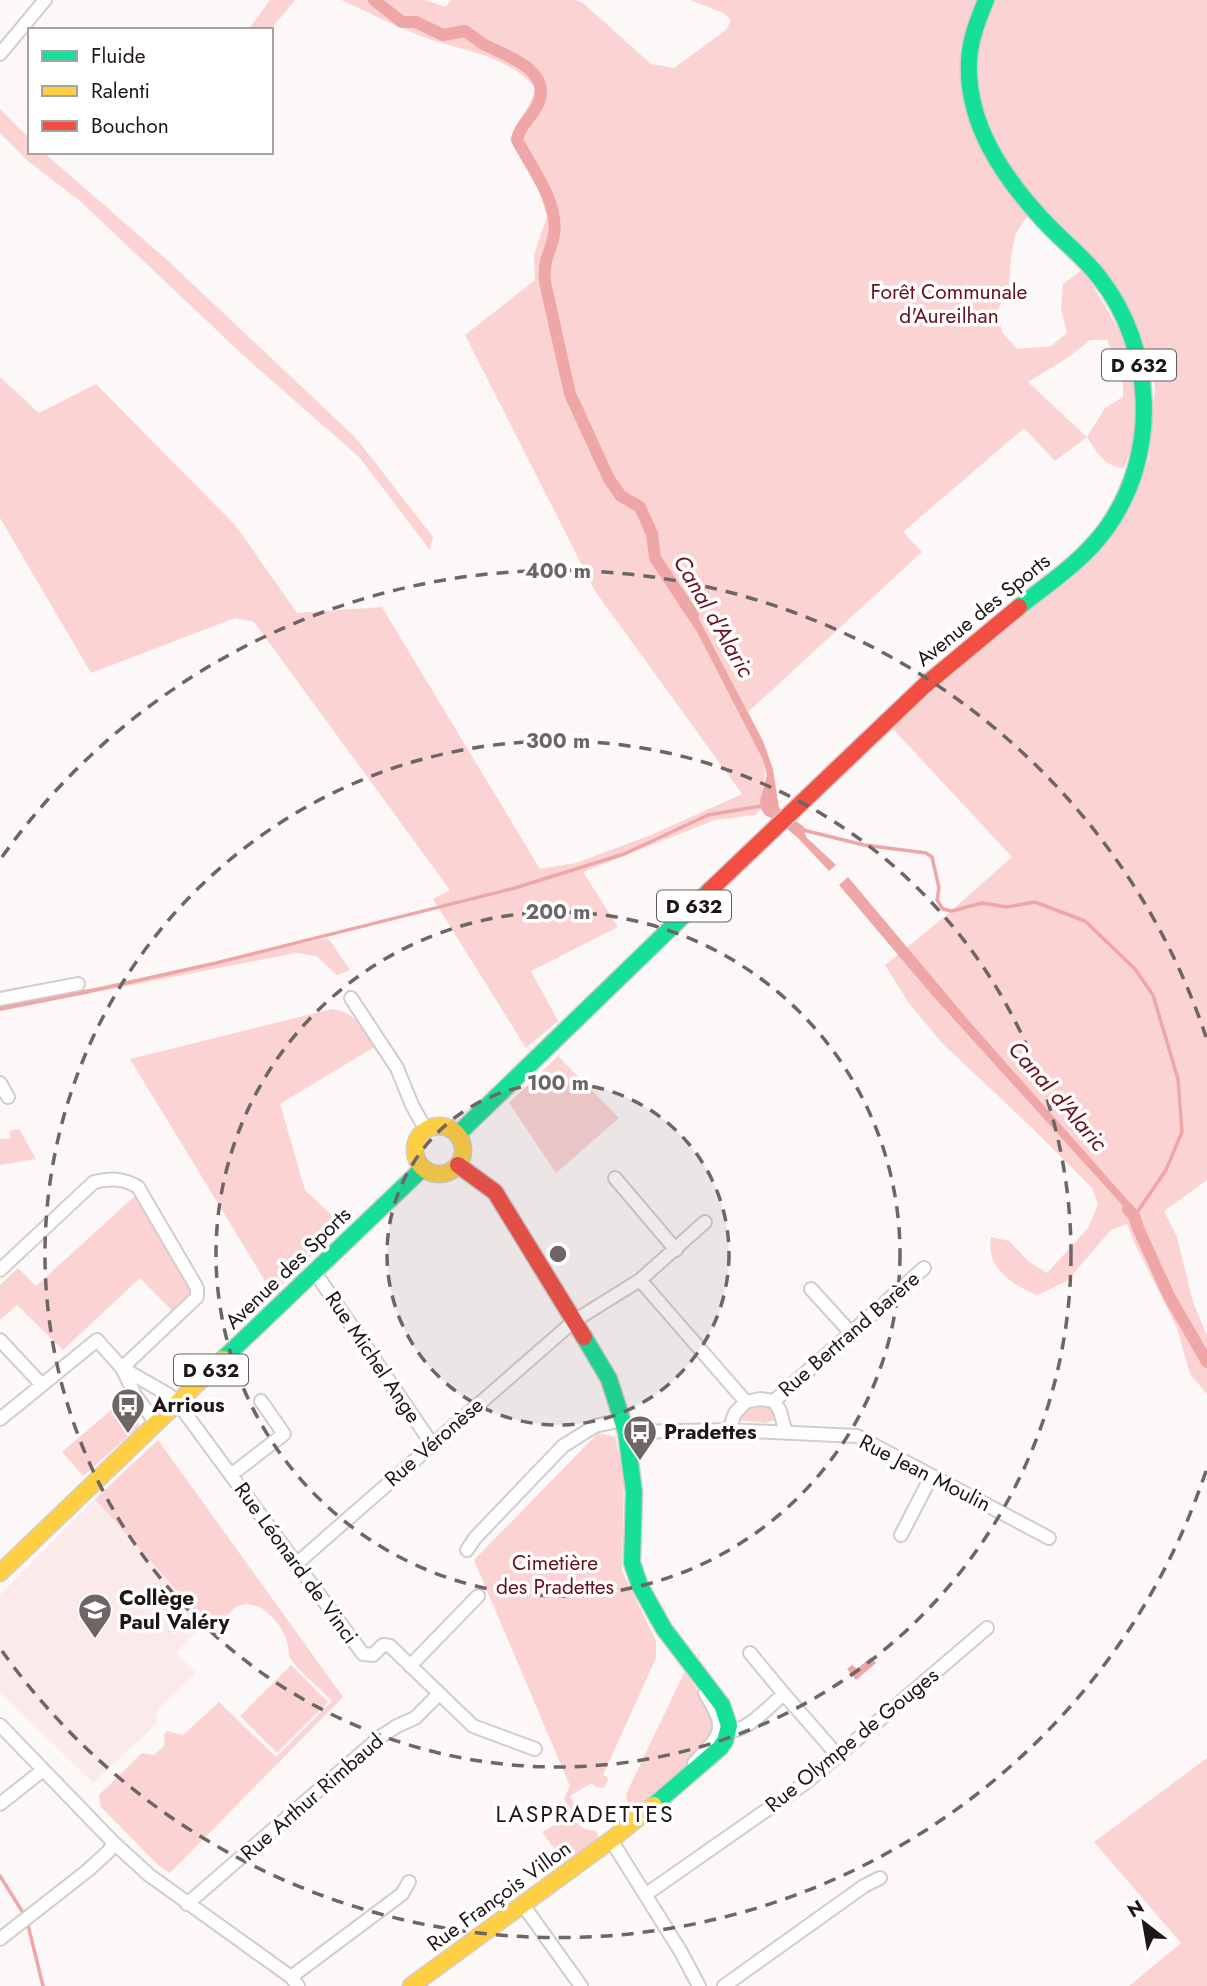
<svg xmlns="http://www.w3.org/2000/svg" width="1207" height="1986" font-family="Jost,sans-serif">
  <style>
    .built { fill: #faeaea }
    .green { fill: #fbd3d3; fill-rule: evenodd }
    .water { fill: #eea6a6 }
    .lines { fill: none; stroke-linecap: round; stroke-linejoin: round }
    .stream { stroke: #eea6a6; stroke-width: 3.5 }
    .canal { stroke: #eea6a6; stroke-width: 12 }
    .street-casing { stroke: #d4cccc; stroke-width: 16 }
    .fast-casing { stroke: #d4cccc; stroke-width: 19 }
    .slow-casing { stroke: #d4cccc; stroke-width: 19 }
    .jam-casing { stroke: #d4cccc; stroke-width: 19 }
    .street { stroke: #fffefe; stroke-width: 12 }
    .fast { stroke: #16e098; stroke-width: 16 }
    .slow { stroke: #ffcf43; stroke-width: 16 }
    .jam { stroke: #f24e42; stroke-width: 16 }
    .ring { fill: none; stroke: #6e6565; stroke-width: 3.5; stroke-dasharray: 12 9 }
    .labels { text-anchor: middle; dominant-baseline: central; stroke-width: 7; stroke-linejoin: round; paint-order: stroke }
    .shield { fill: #fff; stroke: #645c5c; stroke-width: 2 }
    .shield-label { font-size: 19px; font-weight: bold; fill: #211616 }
    .park-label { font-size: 21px; fill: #690e1b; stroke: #fff }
    .street-label { font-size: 21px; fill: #211616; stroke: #fff }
    .poi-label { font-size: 21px; font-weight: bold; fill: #211616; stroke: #fff; text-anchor: start }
    .water-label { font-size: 23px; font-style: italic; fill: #6e141f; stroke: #fff }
    .neighbourhood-label { font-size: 23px; letter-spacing: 2px; fill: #211616; stroke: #fff }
    .centre { fill: #6e6565; stroke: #fff; stroke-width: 3.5 }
    .ring-label { font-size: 21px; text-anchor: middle; font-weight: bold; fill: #6e6565; stroke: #fff; stroke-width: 7; stroke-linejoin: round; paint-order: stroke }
  </style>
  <rect width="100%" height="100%" fill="#fdf8f8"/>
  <path class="built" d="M 95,1499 L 206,1623 L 176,1653 L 196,1673 L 157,1710 L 156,1724 L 93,1783 L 0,1692 L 0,1595 Z"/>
  <path class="green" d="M 270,0 L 295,0 L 270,30 L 248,30 Z
    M 341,0 L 425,0 L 446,7 L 451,0 L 576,0 L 583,3 L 651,64 L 674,68 L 726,30 L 731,21 L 725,14 L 691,0 L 980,0 L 962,61 L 1028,215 L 1016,233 L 1011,256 L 1009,286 L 998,310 L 1002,332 L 1017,349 L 1051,346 L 1067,333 L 1061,309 L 1063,284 L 1083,269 L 1118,328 L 1134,367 L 1140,391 L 1135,444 L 1123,468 C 1104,466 1097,453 1087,437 L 1055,461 L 1024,428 L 903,532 L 922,552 L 748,712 L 689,600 L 681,606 L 697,632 L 763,760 C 769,783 758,791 761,809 L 756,815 L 715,820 L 583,872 L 618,927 L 531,971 L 558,1021 L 526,1048 L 433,899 L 450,890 L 254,622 L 235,618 L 91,673 L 0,518 L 0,377 L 39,413 L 96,384 L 236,526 L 297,613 L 382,607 L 540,869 L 576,863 L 651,835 L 742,794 L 595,591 L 465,335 L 535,280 L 534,255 L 547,216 L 538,188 L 510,138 C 518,120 532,106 535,87 C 503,52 457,51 416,34 C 390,24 366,11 341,0 ZM 1090,340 L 1107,340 L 1123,374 L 1123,397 L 1105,408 L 1087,437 L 1028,382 L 1069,357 Z
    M 995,0 L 1207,0 L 1207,1180 L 1164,1211 L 1177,1237 L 1193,1302 L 1207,1336 L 1207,1394 L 1190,1374 L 1177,1328 L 1135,1244 L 1127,1224 L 1111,1230 L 1067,1281 L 1037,1295 C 1012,1285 985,1267 991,1237 L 1009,1241 L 1028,1261 L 1047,1273 L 1088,1228 L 1098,1204 L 1092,1188 L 1033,1129 L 943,1044 L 908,1002 L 885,965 L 942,919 L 1012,857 L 892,728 L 975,653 L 1137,489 L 1149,457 L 1155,387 L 1140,337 L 1010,166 L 987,121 L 977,89 L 976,57 L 984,24 Z
    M 0,109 L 30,139 L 30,152 L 43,152 L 165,258 L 356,438 L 433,537 L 430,550 L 359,457 L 245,357 L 80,201 L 28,161 L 0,133 Z
    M 328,938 L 350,970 L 337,975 L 316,956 L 296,953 L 91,993 L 89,989 Z
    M 332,1009 C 354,1012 365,1028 376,1046 L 280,1104 L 305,1190 L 342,1225 L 273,1294 L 130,1059 Z
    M 558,1056 L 619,1118 L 556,1173 L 509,1103 Z
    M 19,1129 L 36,1159 L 0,1165 L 0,1139 L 11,1138 L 9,1131 Z
    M 136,1195 L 192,1293 L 189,1299 L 174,1313 L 140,1278 L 63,1350 L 17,1305 L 0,1320 L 0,1285 L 18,1268 L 36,1286 Z
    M 126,1397 L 137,1414 L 139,1427 L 83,1476 L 62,1452 Z
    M 754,1402 C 766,1405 773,1406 778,1419 L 765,1423 L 737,1420 Z
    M 598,1433 L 615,1437 L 624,1475 L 622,1571 L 656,1641 L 656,1658 L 603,1775 L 609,1778 L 604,1788 L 594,1786 L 592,1783 L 570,1796 L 576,1807 L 571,1809 L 564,1799 L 570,1786 L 474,1560 Z
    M 158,1440 L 343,1697 L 170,1873 L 157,1864 L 101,1807 L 99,1795 L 142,1753 L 154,1755 L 165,1745 L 164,1735 L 167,1731 L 183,1735 L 219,1702 L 276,1757 L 332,1701 C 322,1690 297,1670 290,1658 C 288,1654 289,1647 287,1642 C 282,1623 257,1594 235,1608 C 222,1617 227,1628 217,1640 L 203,1627 L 206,1623 L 95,1499 Z
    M 291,1665 L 328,1702 L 277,1753 L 240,1716 Z
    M 685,1671 L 715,1717 L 712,1738 L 670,1782 L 629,1818 L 626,1794 Z
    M 1207,1758 L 1207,1986 L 1129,1986 L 1181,1943 L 1094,1842 Z
    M 571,1816 C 579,1826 583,1830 596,1831 L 599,1839 L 565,1863 L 542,1832 Z"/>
  <path class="water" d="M 689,600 L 763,741 L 773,769 L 779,808 L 804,827 L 806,837 L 836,865 L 829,871 L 799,839 L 779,822 L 765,815 L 761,809 L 760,800 L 767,775 L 763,760 L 697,632 L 680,606 Z
    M 848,877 L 969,1021 L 1138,1212 L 1139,1220 L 1132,1221 L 1125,1208 L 932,995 L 839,885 Z
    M 89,989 L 91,993 L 0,1011 L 0,1004 Z
    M 871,1657 L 876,1663 L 856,1680 L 847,1669 L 852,1665 L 857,1669 Z"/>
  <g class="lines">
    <path class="stream" d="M 803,830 L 864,845 L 926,853 L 932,857 L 939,888 L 937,900 L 943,909 L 952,911 L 982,903 L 1007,907 L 1035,902 L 1085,921 L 1135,969 L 1153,995 L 1178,1079 L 1182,1132 L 1166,1170 L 1136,1214
      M 86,992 L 216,963 L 515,888 L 624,854 L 708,815 L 761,806
      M 0,1876 L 22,1911
      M 28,1925 L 43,1986"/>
    <path class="canal" d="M 374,0 L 402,22 L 416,22 L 443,35 L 465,31 C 471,35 477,40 483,44 C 504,55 551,69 539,102 C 534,116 519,125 517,140 C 531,167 559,202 554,235 C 550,255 543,258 545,282 L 570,394 L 609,479 L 621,496 L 640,507 L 652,534 L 655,558 L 693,615
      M 1128,1209 L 1134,1216 L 1138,1228 L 1169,1296 L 1207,1362"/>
    <g class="street-casing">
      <path id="street" d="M 0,54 L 45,0
        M 351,998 L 397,1068 L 412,1105 L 426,1130
        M 0,999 L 78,984
        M 0,1083 L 8,1097
        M 615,1178 L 676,1250
        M 0,1270 L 94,1182 C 112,1178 122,1178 138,1187 L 197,1288 L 197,1297 L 122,1368
        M 314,1271 L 432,1444
        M 640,1280 L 746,1402 L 735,1413 L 729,1430
        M 811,1289 L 851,1333
        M 0,1340 L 42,1385 L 97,1340 L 122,1368 L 169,1395 L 177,1402 L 363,1654 L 373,1655 L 383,1645 L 390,1646 L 473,1726 L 535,1749
        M 122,1368 L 135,1395 L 156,1423
        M 774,1401 L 780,1411 L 786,1433
        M 746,1402 L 760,1399 L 774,1401 L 924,1268
        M 0,1419 L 42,1385
        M 626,1432 L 729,1430 L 857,1436 L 1049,1538
        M 231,1475 L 284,1434 L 261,1401
        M 901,1535 L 931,1477
        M 467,1550 L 475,1538 L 563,1446 L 595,1426 L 622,1420
        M 295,1565 L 574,1321 L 640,1280 L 705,1222
        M 750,1653 L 784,1694
        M 410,1666 L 478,1596
        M 0,1725 L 114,1843 L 149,1875 L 291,1977 L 298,1986
        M 719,1730 C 744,1738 766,1708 784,1694 L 838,1756
        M 694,1763 C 722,1733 728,1730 705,1693
        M 0,1804 L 43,1770
        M 611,1840 L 681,1952 L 699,1986
        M 645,1895 L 808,1781 L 987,1628
        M 187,1904 L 380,1737 L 397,1726 L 415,1718 L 439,1694
        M 523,1905 L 581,1986
        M 0,1939 L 87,1871 L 108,1852 L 114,1843
        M 291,1977 L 402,1894 L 409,1882
        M 724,1986 L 864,1886 L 880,1878"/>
    </g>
    <g class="fast-casing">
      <path id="fast" d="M 986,0 C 978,20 970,39 969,61 C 966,123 1003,177 1043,220 C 1061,240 1083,256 1099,277 C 1155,348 1160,455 1106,529 C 1083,561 1049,583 1019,607
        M 458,1134 L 709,891
        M 584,1337 L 609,1379 L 626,1432 L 634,1492 L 632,1563 L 640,1586 L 664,1629 L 722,1705 L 729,1726 L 725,1741 L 720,1748 L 654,1805
        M 223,1359 L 423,1168"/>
    </g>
    <g class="slow-casing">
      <path id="slow" d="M415 1150a24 24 0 1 1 48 0a24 24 0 1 1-48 0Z
        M 0,1573 L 223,1359
        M 411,1986 L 611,1840 L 654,1805"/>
    </g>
    <g class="jam-casing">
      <path id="jam" d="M 709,891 L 925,685 L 1019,607
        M 458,1165 L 495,1192 L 584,1337"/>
    </g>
    <use href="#street" class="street"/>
    <use href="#fast" class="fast"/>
    <use href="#slow" class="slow"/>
    <use href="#jam" class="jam"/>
  </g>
  <circle cx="558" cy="1254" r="171" fill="#6e6565" fill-opacity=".12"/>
  <g class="ring">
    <circle cx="558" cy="1254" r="171"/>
    <circle cx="558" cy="1254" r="342"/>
    <circle cx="558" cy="1254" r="513"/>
    <path d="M1206 1471A683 683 0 0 1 2 1651M2 857A683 683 0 0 1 1206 1037"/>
  </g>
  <defs>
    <g id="bus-pin" transform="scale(1.75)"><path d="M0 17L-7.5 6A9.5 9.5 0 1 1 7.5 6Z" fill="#6e6565" stroke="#fff"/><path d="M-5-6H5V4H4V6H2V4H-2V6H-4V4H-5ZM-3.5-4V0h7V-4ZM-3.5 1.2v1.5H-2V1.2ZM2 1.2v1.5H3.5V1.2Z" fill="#fff"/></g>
    <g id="school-pin" transform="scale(1.75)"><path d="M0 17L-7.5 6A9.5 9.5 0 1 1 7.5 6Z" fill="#6e6565" stroke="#fff"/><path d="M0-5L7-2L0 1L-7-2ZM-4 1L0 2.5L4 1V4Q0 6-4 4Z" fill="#fff"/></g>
  </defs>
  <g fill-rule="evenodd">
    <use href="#bus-pin" x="128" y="1405"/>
    <use href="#bus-pin" x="640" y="1432"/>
    <use href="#school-pin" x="95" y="1610"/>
  </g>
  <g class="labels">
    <g class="shield">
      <rect x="1102" y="349.5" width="74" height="31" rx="5"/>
      <rect x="657" y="890.5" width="74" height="31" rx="5"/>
      <rect x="174" y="1354.5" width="74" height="31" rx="5"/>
    </g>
    <g class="shield-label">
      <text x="1139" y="365">D 632</text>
      <text x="694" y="906">D 632</text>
      <text x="211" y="1370">D 632</text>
    </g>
    <g class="park-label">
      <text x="949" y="292">Forêt Communale<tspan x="949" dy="24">d'Aureilhan</tspan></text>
      <text x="555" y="1563">Cimetière<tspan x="555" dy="24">des Pradettes</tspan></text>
    </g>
    <g class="street-label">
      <text transform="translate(983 610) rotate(-39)">Avenue des Sports</text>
      <text transform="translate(288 1268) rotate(-44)">Avenue des Sports</text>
      <text transform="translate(849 1334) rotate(-41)">Rue Bertrand Barère</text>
      <text transform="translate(373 1357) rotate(56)">Rue Michel Ange</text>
      <text transform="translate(434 1442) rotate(-41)">Rue Véronèse</text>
      <text transform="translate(925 1473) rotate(27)">Rue Jean Moulin</text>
      <text transform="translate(296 1563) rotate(54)">Rue Léonard de Vinci</text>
      <text transform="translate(852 1740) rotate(-39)">Rue Olympe de Gouges</text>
      <text transform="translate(312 1797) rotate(-41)">Rue Arthur Rimbaud</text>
      <text transform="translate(499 1896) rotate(-36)">Rue François Villon</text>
    </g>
    <g class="poi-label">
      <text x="152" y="1405">Arrious</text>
      <text x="664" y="1432">Pradettes</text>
      <text x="119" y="1598">Collège<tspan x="119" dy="24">Paul Valéry</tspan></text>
    </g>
    <g class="water-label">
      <text transform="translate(714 616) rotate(60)">Canal d'Alaric</text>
      <text transform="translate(1058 1096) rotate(49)">Canal d'Alaric</text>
    </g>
    <g class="neighbourhood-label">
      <text x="585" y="1814">LASPRADETTES</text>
    </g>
  </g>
  <circle cx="558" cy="1254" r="10" class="centre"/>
  <g class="ring-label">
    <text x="558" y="578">400 m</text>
    <text x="558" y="748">300 m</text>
    <text x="558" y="919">200 m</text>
    <text x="558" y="1090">100 m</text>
  </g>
  <rect x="28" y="28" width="245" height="126" fill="#ffffff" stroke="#a6a2a2" stroke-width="2"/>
  <rect x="42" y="51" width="35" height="10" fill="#16e098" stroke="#a6a2a2" stroke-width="2"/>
  <text x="91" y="63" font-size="21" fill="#211616">Fluide</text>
  <rect x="42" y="86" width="35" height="10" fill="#ffcf43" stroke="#a6a2a2" stroke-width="2"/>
  <text x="91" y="98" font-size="21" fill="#211616">Ralenti</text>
  <rect x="42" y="121" width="35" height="10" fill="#f24e42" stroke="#a6a2a2" stroke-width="2"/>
  <text x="91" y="133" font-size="21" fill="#211616">Bouchon</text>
  <g transform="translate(1144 1923) rotate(329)" stroke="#ffffff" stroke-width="5" paint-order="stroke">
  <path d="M0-5L12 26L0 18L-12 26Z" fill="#211616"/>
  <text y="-10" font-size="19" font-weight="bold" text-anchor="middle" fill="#211616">N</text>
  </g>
</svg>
